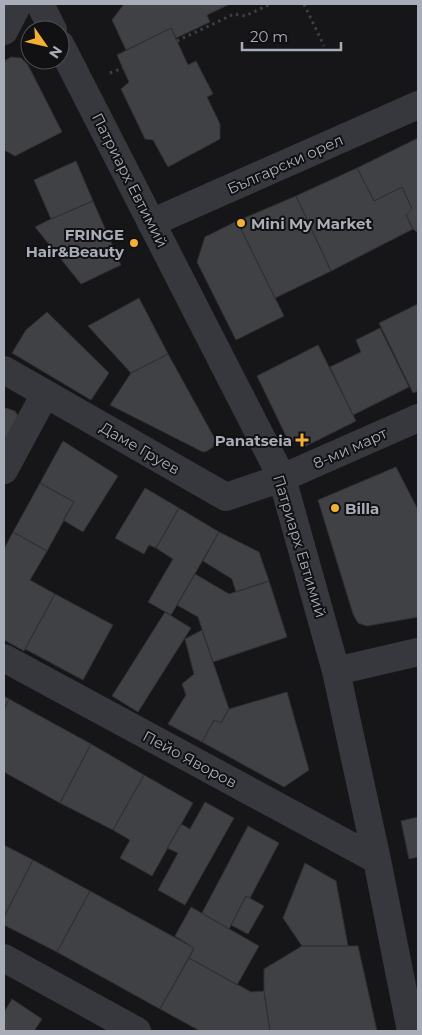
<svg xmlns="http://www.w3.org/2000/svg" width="422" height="1035" font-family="Montserrat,sans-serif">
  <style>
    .building { fill: #404145; stroke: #303034 }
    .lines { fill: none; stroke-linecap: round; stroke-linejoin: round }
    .path { stroke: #3d3f44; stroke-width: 3; stroke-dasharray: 2.5 4; stroke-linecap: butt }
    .street { stroke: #37383d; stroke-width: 28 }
    .poi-dot { fill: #f2b134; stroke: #111113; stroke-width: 2 }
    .labels { text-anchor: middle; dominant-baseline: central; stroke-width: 4; stroke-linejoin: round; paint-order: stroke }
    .street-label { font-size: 15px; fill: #a8adb8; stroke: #111113 }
    .poi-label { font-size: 15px; font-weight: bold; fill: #a8adb8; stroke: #111113; text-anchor: start }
  </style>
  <rect width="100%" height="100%" fill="#161618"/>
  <path class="building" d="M 124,4 L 230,4 L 207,15 L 210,22 L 176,38 L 171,28 L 126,50 L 112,20 Z
    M 171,28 L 188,65 L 196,61 L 213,94 L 207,97 L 220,124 L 220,139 L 168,167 L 153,140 L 145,139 L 121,89 L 129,82 L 117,55 Z
    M 11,57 L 21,58 L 28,65 L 62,132 L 15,156 L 4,150 L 4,61 Z
    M 418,138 L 418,233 L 413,229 L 406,215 L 412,209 L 402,187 L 374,201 L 357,168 Z
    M 76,161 L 93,201 L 51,219 L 34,180 Z
    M 357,168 L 374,201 L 402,187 L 412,209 L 406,215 L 413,229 L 331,271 L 296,196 Z
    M 296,196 L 331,271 L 275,298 L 237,221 Z
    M 93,201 L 121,265 L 81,284 L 35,227 L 51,219 Z
    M 237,221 L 284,316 L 236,340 L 197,262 L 205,237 Z
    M 139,298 L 168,354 L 131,373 L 88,326 Z
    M 418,304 L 418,391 L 413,393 L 379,323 Z
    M 47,312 L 109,373 L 91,400 L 12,353 L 26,330 Z
    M 380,328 L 409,387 L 353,415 L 330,367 L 361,352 L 356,340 Z
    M 318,345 L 356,421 L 304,447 L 287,438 L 257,376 Z
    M 168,354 L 215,439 L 213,447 L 207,451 L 203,452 L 110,405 L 131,373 Z
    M 6,408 L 15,411 L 20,419 L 7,438 L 4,437 L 4,409 Z
    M 63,441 L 118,476 L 83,532 L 63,520 L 74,502 L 40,483 Z
    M 396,467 L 417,508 L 418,516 L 418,617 L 367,626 L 358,623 L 353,614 L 318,500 Z
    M 40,483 L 74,502 L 47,551 L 13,532 Z
    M 145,488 L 179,508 L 156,548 L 149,545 L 144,554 L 115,538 Z
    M 179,508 L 219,532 L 171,615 L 148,602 L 173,559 L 156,548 Z
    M 13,532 L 47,551 L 30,580 L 55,594 L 24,651 L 4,640 L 4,549 Z
    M 219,532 L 259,552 L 269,581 L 236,592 L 232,579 L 203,561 Z
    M 195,574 L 229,594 L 269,581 L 287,637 L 213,662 L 198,617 L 177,605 Z
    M 55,594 L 113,625 L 83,680 L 25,649 Z
    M 165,612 L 191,628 L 138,712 L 112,696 Z
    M 202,630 L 229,709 L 221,723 L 214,720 L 202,742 L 168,724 L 186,695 L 182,684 L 194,674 L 185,639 Z
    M 287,692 L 309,770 L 284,787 L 202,742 L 214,720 L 221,723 L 229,709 Z
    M 4,696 L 9,699 L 4,709 Z
    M 9,699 L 91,744 L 60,803 L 4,772 L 4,709 Z
    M 91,744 L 144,775 L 113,830 L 60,803 Z
    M 144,775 L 193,803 L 152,876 L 120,858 L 130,840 L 113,830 Z
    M 205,802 L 234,818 L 185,905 L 158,890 L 178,853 L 167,848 L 181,824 L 190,829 Z
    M 418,817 L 418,857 L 409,859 L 401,821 Z
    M 248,826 L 279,843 L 250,898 L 246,896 L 229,929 L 202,913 Z
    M 4,845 L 33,860 L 4,917 Z
    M 33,860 L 90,891 L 57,952 L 4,925 L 4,917 Z
    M 305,863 L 336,881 L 348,946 L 302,946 L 283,918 Z
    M 90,891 L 194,948 L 160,1009 L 57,952 Z
    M 246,896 L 264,906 L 248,934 L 231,925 Z
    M 191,907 L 259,946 L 237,985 L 189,958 L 194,948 L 175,936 Z
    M 302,946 L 358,946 L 377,1031 L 270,1031 L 264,991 L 264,969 Z
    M 189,958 L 251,992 L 264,991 L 270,1031 L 200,1031 L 160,1009 Z
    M 12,999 L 42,1019 L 34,1031 L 4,1031 L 4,1012 Z"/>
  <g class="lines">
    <path class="path" d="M 304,4 L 324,46
      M 177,41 L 234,14 L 245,16 L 271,4
      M 110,73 L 123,68"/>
    <path class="street" d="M 40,4 L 53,30
      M 4,31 L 18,4
      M 60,44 L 282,478 L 336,671 L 377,860 L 411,1031
      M 151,223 L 418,105
      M 4,370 L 226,497 L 282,478 L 418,418
      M 4,470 L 45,394
      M 4,658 L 377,860
      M 336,671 L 418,652
      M 4,958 L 137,1031"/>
  </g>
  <g class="poi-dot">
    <circle cx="241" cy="223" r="5"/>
    <circle cx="134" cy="243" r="5"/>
    <path d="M299.5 432.5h5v5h5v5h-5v5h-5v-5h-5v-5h5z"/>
    <circle cx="335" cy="508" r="5"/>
  </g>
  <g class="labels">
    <g class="street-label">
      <text transform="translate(285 164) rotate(-24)">Български орел</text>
      <text transform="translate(130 180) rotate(63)">Патриарх Евтимий</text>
      <text transform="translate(140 448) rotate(30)">Даме Груев</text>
      <text transform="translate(350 448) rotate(-24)">8-ми март</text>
      <text transform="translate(300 546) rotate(73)">Патриарх Евтимий</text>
      <text transform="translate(190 759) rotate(28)">Пейо Яворов</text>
    </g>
    <g class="poi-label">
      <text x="251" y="223">Mini My Market</text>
      <text x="124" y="234" text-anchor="end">FRINGE<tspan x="124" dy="17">Hair&amp;Beauty</tspan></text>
      <text x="292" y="440" text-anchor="end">Panatseia</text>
      <text x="345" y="508">Billa</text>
    </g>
  </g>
  <rect width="422" height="1035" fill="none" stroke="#a8adb8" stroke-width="10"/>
  <g transform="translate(45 45) rotate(124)"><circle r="24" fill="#111113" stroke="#4d4f55"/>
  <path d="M0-4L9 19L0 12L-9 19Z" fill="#f2b134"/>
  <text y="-8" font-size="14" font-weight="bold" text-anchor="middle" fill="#a8adb8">N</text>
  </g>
  <path d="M242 42v8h99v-8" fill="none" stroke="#a8adb8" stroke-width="2.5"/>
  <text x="250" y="42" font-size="15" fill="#a8adb8" stroke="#111113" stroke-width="4" paint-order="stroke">20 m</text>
</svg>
